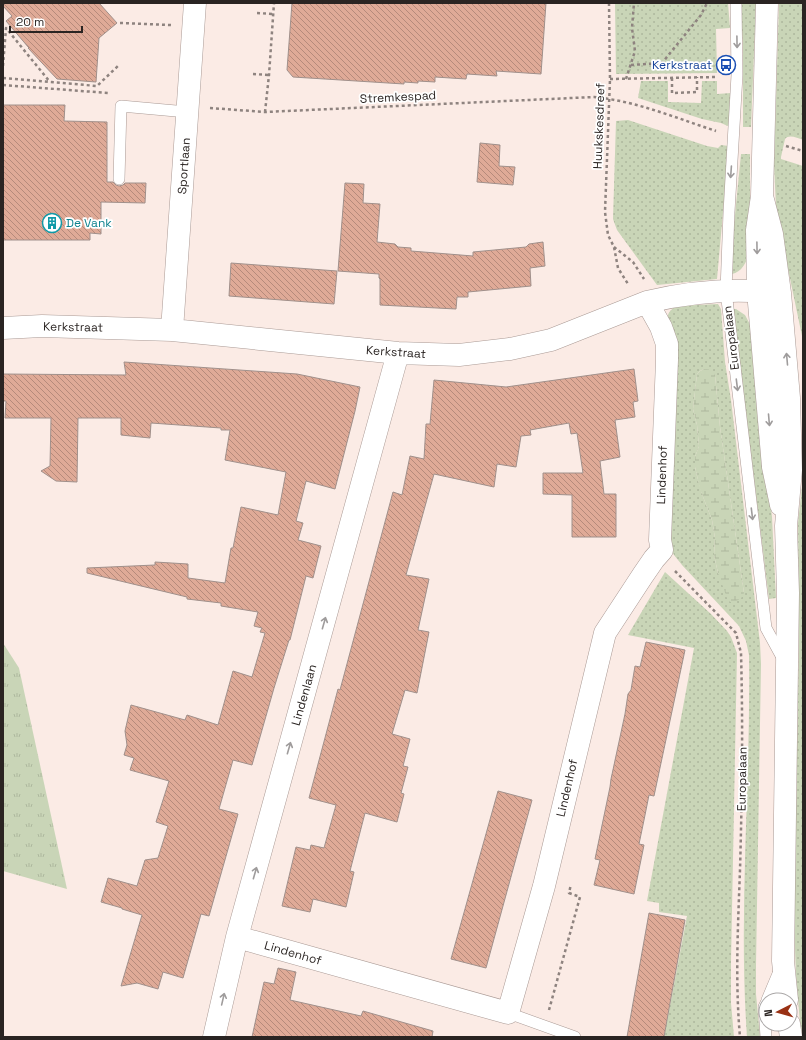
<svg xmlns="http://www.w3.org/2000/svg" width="806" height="1040" font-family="'Space Grotesk',sans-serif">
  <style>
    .grass { fill: url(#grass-dots); fill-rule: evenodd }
    .wetland { fill: url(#wetland-marsh) }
    .park { fill: url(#park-tufts) }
    .building { fill: url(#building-back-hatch); stroke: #a0908b }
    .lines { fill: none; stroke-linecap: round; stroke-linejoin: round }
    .service-casing { stroke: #aa9a95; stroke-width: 12 }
    .minor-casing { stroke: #aa9a95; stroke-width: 23 }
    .secondary-casing { stroke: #aa9a95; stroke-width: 23 }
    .path { stroke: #8e837f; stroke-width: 2.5; stroke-dasharray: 3 3; stroke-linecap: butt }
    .service { stroke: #fff; stroke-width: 11 }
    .minor { stroke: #fff; stroke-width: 22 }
    .secondary { stroke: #fff; stroke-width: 22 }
    .oneway { stroke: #9f9c9c }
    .labels { text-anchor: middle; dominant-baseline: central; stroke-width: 3.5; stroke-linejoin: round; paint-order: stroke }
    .transit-label { font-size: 12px; fill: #164399; stroke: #fff; text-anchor: end }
    .street-label { font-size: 12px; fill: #2a2422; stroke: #fff }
    .culture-label { font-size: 12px; fill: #0d838f; stroke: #fff; text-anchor: start }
  </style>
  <defs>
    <pattern id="grass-dots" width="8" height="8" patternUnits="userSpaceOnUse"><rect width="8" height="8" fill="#c9d5b7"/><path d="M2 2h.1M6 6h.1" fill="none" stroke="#adb79d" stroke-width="1.8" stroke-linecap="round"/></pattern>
    <pattern id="wetland-marsh" width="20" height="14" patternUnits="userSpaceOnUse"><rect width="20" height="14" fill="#c9d5b7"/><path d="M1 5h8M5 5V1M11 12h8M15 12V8" fill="none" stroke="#adb79d"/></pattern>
    <pattern id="park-tufts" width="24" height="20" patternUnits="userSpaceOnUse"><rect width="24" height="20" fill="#c9d5b7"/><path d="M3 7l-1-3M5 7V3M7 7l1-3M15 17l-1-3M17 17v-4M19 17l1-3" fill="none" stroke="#adb79d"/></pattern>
    <pattern id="building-back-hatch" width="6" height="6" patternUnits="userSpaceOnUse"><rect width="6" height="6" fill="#dfaa97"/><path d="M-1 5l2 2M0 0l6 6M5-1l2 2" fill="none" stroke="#b58a7b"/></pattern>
  </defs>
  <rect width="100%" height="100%" fill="#fbebe5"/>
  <path class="grass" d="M 615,3 L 728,3 L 730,28 L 716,29 L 717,73 L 616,74 Z
    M 740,3 L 756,3 L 751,127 L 743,127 L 743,45 Z
    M 779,3 L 803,3 L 803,140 C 797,138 789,134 785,139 L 781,157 L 781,159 L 803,166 L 803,336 L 802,336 L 779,226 L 776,206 L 774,165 Z
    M 641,81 L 668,81 L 668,102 L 701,103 L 702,81 L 717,81 L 717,94 L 731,93 L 730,127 L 721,123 L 702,119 L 638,98 Z
    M 628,120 L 707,146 L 718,148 L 721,145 L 729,146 L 717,279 L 657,285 L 617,230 L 613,219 L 616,121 Z
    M 741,154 L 750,154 L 750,250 C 748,259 743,272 732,274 L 732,245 Z
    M 718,304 L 721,309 L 725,362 L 731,400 L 760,643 L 761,664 L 756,965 L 756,994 L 760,1037 L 747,1037 C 738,910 751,783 749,655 L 746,641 L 739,626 L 682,565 L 674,555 L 670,547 L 668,315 C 669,311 672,309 676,306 ZM 704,369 L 715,375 L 720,427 L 744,593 L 718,573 L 714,555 L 715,538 L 712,520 L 702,494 L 697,476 L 695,467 L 695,457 L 699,446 L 697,425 L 693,409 L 697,374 L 700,371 Z
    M 734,309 L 736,309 L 745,315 L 753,330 L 762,435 L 772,517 L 776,598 L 769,599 L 733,311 Z
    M 803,477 L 803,1037 L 800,1023 L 796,975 L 794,923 L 799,640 L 798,523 Z
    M 665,572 L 711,614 L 727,631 L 731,637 L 737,653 L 731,962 L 731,1003 L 734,1037 L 664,1037 L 687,916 L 659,912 L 659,903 L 647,901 L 694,648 L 628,635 Z"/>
  <path class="wetland" d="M 704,369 C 710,369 712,370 715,375 L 720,427 L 744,593 C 741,600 738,601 730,602 L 727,598 L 718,573 L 714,555 L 715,538 L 712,520 L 700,489 L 695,467 L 695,457 L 699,446 L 697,425 L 693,409 L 697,374 L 700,371 Z"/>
  <path class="park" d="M 3,643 L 19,668 L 67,889 L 3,871 Z"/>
  <path class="building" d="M 3,3 L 99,3 L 117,23 L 99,38 L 96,82 L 57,79 L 28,48 L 29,48 L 6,21 L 12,16 L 3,6 Z
    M 292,3 L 546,3 L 541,74 L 496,71 L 497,76 L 467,74 L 466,79 L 435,77 L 435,82 L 418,81 L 418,83 L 404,82 L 404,84 L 293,77 L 287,70 Z
    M 3,105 L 65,105 L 64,121 L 107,122 L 107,182 L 113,182 L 116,185 L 119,186 L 123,185 L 125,183 L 146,183 L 145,203 L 101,202 L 101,234 L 90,233 L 90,240 L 3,240 Z
    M 480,143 L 500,145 L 499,166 L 515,167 L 513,185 L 477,182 Z
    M 345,183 L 364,184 L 363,203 L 380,204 L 377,242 L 395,244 L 398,247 L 411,248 L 411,251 L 473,256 L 473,252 L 526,247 L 529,244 L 543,242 L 545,266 L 530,268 L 531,286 L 468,292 L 468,297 L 457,297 L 456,309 L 380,305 L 380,279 L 379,278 L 379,274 L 338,271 Z
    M 231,263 L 337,271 L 334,304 L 229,296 Z
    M 124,362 L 297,374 L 360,387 L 355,411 L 335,489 L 306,481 L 296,521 L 303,523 L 298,540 L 321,546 L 313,578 L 306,576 L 290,640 L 289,640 L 274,688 L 252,765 L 233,760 L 219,809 L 238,814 L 209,916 L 201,914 L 183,978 L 163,972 L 158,989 L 137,983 L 121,986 L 142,915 L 122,909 L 122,908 L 101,902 L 108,878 L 137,886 L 145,860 L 158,858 L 168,826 L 156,822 L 169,781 L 130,770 L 134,758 L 124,755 L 127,745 L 125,731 L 131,705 L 185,720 L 187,715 L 218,725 L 233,671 L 252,677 L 265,633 L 260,632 L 262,628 L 254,626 L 258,612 L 221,606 L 221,603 L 187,599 L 187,597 L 87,573 L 87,568 L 155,565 L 155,562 L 188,564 L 188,578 L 225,583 L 231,548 L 233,548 L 241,507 L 278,515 L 286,472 L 225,460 L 230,430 L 221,430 L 221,428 L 151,423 L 150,438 L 121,435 L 121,418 L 78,418 L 77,482 L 56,481 L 41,471 L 50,466 L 51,418 L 5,418 L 6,401 L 3,401 L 3,374 L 126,375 Z
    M 634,369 L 638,401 L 633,402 L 635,417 L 615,420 L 620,457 L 600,461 L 604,494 L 616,494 L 616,537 L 572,537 L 572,495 L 543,494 L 543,473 L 583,473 L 577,433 L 571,434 L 569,423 L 530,430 L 531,435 L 521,436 L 516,467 L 497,464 L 494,487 L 434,474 L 406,575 L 429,579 L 418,630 L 429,632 L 417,693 L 405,690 L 392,734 L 410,739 L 403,766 L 408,767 L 401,793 L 404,794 L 397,822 L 365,813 L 350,871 L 354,872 L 346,907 L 313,899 L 310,912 L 282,906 L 296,847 L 310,850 L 311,845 L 324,848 L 336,805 L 309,798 L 338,689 L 340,690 L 393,492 L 402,495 L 410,456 L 424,459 L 426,424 L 430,424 L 434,380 L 506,387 Z
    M 646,642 L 685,650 L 654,796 L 649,795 L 644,820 L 639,844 L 644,845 L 634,894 L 594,885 L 600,860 L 595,859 L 610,787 L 611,779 L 625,714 L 628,694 L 631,690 L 635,666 L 640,667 Z
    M 498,791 L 532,800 L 486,968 L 451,959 Z
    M 649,913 L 685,920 L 670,1003 L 664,1037 L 627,1037 Z
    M 278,968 L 296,972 L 290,1000 L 361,1016 L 363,1011 L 433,1031 L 432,1037 L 252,1037 L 264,982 L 274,984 Z"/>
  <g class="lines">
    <g class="service-casing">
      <path id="service" d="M 736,3 L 737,75 L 729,212 L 726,291 L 766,628 L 783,659
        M 119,179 L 121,106 L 187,112
        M 767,1000 L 780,969
        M 766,1003 L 764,1007 L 766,1037
        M 508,1013 L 575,1037"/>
    </g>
    <g class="minor-casing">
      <path id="minor" d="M 3,328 L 42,326 L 172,330 L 398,353 L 459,355 L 510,349 L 551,340 L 647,302 C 689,292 734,288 777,293
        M 172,330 L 195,3
        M 237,937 L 508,1013 L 544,886 L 605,633 L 643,575 L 654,559 L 662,550 L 660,540 L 667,360 L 667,344 L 661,327 L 647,302
        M 214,1037 L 237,937 L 398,353"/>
    </g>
    <g class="secondary-casing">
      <path id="secondary" d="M 767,3 L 762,196 L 757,230 L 758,291 L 773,467 L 781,505
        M 762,196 L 772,234 L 780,293 L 789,398 L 791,470 L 786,526 L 788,593 L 783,961 L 787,1000
        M 789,1024 L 791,1037"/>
    </g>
    <path class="path" d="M 609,3 L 610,79 L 605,212 L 608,235 L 614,247 L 618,268 L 628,284
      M 257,13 L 273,14
      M 120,23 L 171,25
      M 631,65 L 662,63 L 701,15 L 707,3
      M 3,66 L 6,28 L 50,82
      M 253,74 L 269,75
      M 3,78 L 97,86 L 119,65
      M 672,78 L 672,93 L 697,92 L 697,77
      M 610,79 L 717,77
      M 626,79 L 635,51 L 632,28 L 634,3
      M 3,85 L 108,93
      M 210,108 L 265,112 L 594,97 C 636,101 676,118 716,131
      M 265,112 L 269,75 L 274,3
      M 786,146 L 803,151
      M 614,247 L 633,262 L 644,279
      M 675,571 L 736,633 L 741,653 C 743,725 742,798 740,870 C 738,925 735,981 740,1037
      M 549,1010 L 580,897 L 569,893 L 571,884"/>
    <use href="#service" class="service"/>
    <use href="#minor" class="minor"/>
    <use href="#secondary" class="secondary"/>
  </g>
  <defs><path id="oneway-shaft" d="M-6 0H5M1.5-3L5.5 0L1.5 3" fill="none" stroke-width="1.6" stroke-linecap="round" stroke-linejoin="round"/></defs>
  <g class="oneway">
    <use href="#oneway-shaft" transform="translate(737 42) rotate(89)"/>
    <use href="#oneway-shaft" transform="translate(731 172) rotate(94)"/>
    <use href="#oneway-shaft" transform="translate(757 248) rotate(89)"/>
    <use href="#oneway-shaft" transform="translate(787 359) rotate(-95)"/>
    <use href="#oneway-shaft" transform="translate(737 385) rotate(83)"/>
    <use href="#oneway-shaft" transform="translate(769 420) rotate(85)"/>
    <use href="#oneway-shaft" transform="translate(752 514) rotate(83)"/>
    <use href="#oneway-shaft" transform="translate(324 623) rotate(-74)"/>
    <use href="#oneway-shaft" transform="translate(289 748) rotate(-74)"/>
    <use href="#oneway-shaft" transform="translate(255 873) rotate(-74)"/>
    <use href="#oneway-shaft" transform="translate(223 999) rotate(-77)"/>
  </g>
  <defs>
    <g id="bus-ring" transform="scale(1)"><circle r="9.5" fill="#fff" stroke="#1a4fb4" stroke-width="1.5"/><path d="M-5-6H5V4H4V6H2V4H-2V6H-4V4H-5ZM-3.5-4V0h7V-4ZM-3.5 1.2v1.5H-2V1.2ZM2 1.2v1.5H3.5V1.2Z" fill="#1a4fb4"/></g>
    <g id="building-ring" transform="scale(1)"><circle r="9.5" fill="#fff" stroke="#0f9aa8" stroke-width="1.5"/><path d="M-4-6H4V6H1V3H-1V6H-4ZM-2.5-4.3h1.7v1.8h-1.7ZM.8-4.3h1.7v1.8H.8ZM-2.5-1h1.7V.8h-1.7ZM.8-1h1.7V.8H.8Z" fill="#0f9aa8"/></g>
  </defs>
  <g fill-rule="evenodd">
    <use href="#bus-ring" x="726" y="65"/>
    <use href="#building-ring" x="52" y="223"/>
  </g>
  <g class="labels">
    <g class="transit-label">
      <text x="712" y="65">Kerkstraat</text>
    </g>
    <g class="street-label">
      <text transform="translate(398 97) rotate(-3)">Stremkespad</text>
      <text transform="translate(599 126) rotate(-88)">Huukskesdreef</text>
      <text transform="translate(184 166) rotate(-86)">Sportlaan</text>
      <text transform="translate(73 327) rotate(1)">Kerkstraat</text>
      <text transform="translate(731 338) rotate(-97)">Europalaan</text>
      <text transform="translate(396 352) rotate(4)">Kerkstraat</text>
      <text transform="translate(662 475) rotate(-88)">Lindenhof</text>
      <text transform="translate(304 695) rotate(-74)">Lindenlaan</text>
      <text transform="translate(742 779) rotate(-89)">Europalaan</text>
      <text transform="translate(567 788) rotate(-77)">Lindenhof</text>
      <text transform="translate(293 953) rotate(16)">Lindenhof</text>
    </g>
    <g class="culture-label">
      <text x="66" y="223">De Vank</text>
    </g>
  </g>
  <rect width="806" height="1040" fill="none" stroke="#2a2422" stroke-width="8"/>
  <g transform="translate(778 1012) rotate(264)"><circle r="19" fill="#ffffff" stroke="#aaa7a7"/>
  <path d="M0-3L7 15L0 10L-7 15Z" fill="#993114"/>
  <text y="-6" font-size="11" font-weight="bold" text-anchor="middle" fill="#2a2422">N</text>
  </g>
  <path d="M10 26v6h72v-6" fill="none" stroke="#2a2422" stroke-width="2"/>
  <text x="16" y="26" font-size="12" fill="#2a2422" stroke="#ffffff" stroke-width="3" paint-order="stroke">20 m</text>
</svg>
